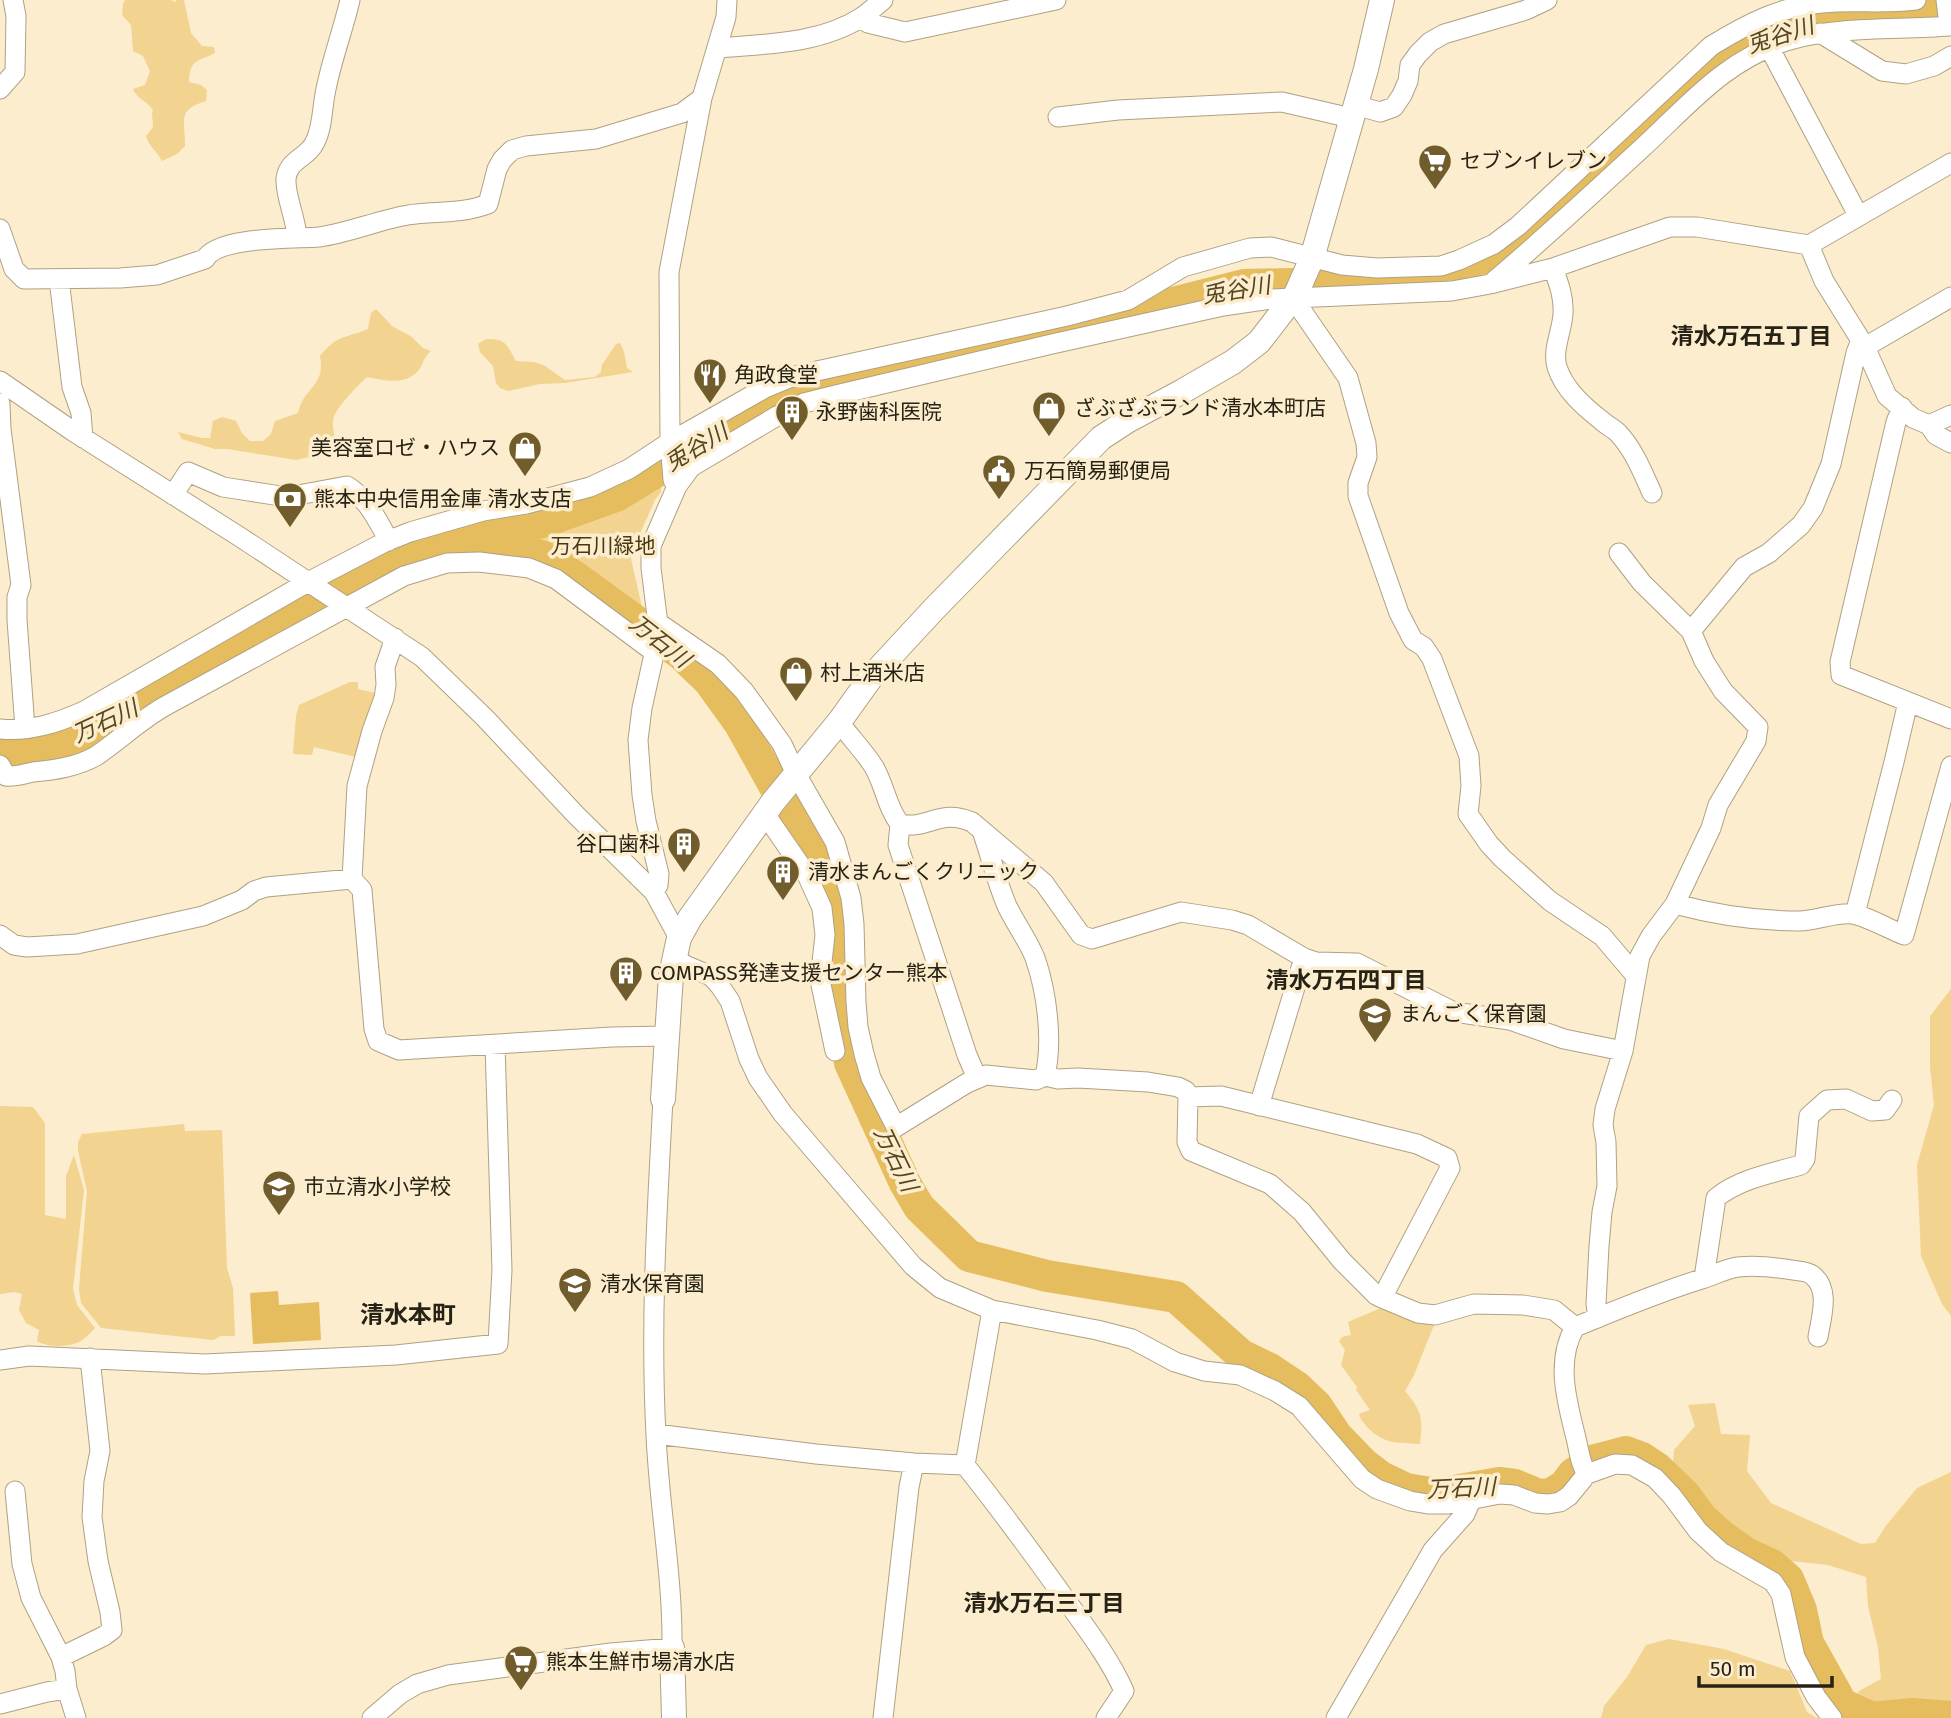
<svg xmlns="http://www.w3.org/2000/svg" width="1951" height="1718" font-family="'Fira Sans','Noto Sans JP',sans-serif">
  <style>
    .green { fill: #f2d38f }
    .water { fill: #e6bd5e }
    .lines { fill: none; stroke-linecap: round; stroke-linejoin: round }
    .river { stroke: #e6bd5e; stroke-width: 32 }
    .minor-casing { stroke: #afa183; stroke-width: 21 }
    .tertiary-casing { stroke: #afa183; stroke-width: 26 }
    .minor { stroke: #fff; stroke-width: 19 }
    .tertiary { stroke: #fff; stroke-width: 24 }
    .labels { text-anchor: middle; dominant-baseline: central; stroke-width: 7; stroke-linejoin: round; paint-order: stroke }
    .poi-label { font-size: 21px; fill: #272216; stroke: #fbedcd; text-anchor: start }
    .park-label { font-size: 21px; fill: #493910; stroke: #fbedcd }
    .water-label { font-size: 23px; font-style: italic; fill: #56461e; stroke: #fbedcd }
    .neighbourhood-label { font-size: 23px; font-weight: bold; fill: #272216; stroke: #fbedcd }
    .quarter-label { font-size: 24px; font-weight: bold; fill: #272216; stroke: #fbedcd }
  </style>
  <rect width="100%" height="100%" fill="#fbedcd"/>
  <path class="green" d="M 125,0 L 171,0 L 175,2 L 177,0 L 184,0 L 191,33 L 202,46 L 214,47 L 215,53 C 197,62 190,59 189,82 L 201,85 L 207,90 L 206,101 C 177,110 185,119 185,146 L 177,154 L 162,161 C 157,151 149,147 146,136 L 153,127 L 152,113 L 153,110 C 147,101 137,99 133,89 L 145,85 L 150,71 L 143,56 L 133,51 L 131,25 L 122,15 L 123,4 Z
    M 376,309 L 392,326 L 412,337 L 423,348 L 431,351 C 422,359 424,364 418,371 C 404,386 384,380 367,377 C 358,385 339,405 334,416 C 331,425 334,435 337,443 L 332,452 L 296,460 L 227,449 L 215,449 L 182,439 L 178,432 L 202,438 L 210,438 L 213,421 L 222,417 L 236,421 L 242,433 L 250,441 L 263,441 L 271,434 L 275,421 L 298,413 C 304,386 326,387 320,356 C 338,334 344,339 368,329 L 371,313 Z
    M 486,339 C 507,339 506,344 516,361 L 534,362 L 545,366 L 565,380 L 595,377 L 601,372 L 602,365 L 616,344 L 620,343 L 624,352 L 627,368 L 633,372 L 565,383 L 540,384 L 508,391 L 500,388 L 496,383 L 493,366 L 480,352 L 478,344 Z
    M 657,484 L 661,485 L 661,492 L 655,500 L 635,545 L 631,559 L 642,607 L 638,613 C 611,593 584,568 554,552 C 541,545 526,542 512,539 L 512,535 L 613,510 Z
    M 350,682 L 358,682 L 358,689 L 380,694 L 360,758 L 314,747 L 312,755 L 293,754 L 296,716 L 299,705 Z
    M 1951,989 L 1951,1316 L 1942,1304 L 1921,1256 L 1917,1165 L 1934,1105 L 1930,1067 L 1930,1016 Z
    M 0,1106 L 33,1107 L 45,1123 L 45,1215 L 66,1219 L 66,1176 L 74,1155 L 84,1190 L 73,1289 L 77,1305 L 95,1328 C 91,1332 87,1337 82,1340 C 71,1348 48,1348 37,1341 L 39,1330 L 26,1323 L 19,1310 L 22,1294 L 15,1292 L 0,1294 Z
    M 184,1124 L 185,1131 L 222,1130 L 227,1268 L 233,1288 L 235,1336 L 221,1336 L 213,1340 L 101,1328 L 81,1303 L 79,1289 L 87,1191 L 78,1151 L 78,1142 L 82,1134 Z
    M 1381,1308 L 1436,1320 L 1414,1375 L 1405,1391 C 1422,1411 1423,1418 1420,1444 C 1397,1442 1385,1445 1368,1428 C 1364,1423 1361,1421 1359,1414 L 1370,1410 L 1356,1390 L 1357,1387 L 1341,1365 L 1345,1350 L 1339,1341 L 1342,1337 L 1351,1335 L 1348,1322 Z
    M 1715,1403 L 1721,1434 L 1750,1435 L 1747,1471 L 1771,1503 L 1861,1544 L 1875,1543 L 1885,1527 L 1917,1488 L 1951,1472 L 1951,1718 L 1848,1718 L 1859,1691 L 1881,1679 L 1878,1648 L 1868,1606 L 1866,1577 L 1828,1565 L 1782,1560 L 1744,1545 L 1701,1511 L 1672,1476 L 1674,1450 L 1695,1426 L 1688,1405 Z
    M 1669,1639 L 1724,1649 L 1790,1671 L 1807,1712 L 1817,1718 L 1601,1718 L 1604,1706 L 1627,1677 L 1646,1645 Z"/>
  <path class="water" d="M 278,1291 L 279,1305 L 319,1302 L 321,1340 L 253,1344 L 250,1293 Z"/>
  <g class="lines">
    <path class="river" d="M 482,539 L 507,545 L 549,559 L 582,582 L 681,654 L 709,681 L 740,724 L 799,830 L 825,866 L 839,907 L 843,1024 L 850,1063 L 905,1183 L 919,1207 L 969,1256 L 1047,1276 L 1176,1297 L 1241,1355 L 1270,1369 L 1297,1387 L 1316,1405 L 1336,1435 L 1364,1464 L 1381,1477 L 1406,1489 L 1437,1494 L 1499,1483 L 1515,1485 L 1539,1495 L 1551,1494 L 1564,1486 L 1573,1474 L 1592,1461 L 1626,1452 L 1642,1458 L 1657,1468 L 1685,1495 L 1701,1517 L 1722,1536 L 1746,1553 L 1772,1565 L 1788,1579 L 1801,1610 L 1808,1643 L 1842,1704 L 1872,1718 L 1912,1714 L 1951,1717
      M 0,755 L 32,753 L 68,741 L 107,723 L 385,565 L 423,552 L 546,521 L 616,496 L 764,406 L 797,391 L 832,379 L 1157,307 L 1244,285 L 1333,283 L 1435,278 L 1482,267 L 1518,246 L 1553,217 L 1624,144 L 1689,86 L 1737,49 L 1804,22 L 1914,15 L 1951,4"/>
    <g class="minor-casing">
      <path id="minor" d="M 861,18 L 868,23 L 905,32 L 1056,0
        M 1820,33 L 1882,71 L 1906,74 L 1934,66 L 1951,56
        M 1769,47 L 1858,215
        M 718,48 C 766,44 820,44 862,17 C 869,12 876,6 883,0
        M 0,89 L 15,72 L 16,16 L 13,0
        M 1355,105 L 1380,112 L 1394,107 L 1402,95 L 1408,81 L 1410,65 L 1418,54 L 1430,42 L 1444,34 L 1526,10 L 1547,0
        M 1058,117 L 1118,110 L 1282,102 L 1351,118
        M 0,229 L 14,269 L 24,279 L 120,278 L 157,275 L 205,259 C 218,236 294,239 319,237 C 349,233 378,220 408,215 C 435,211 462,214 488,204 L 497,169 L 502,160 L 512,150 L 526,146 L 596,139 L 682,113 L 702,98
        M 297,237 C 296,218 285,196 286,179 C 288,159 308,158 315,142 C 323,127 322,106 326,89 C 332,59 343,30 350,0
        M 1809,245 L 1824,281 L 1865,347 L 1887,396 L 1913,418 L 1929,425 L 1936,435 L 1951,443
        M 1553,268 C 1559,284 1564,297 1563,314 C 1562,331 1552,350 1557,367 C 1564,389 1583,406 1601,420 C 1606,425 1613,428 1618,433 C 1634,450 1642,471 1652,493
        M 59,279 L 72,387 L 81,413 L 83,438
        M 1494,281 C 1544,239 1592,194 1641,149 C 1688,106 1725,59 1790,40 C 1837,26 1899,30 1949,26 L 1946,0
        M 1293,298 L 1348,378 L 1366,443 L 1367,457 L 1358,483 L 1358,496 L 1399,613 L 1413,640 L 1424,647 L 1432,659 L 1469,756 L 1471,786 L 1468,814 L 1489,844 L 1502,858 L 1550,901 L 1602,936 L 1636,976
        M 1865,347 L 1951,297
        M 0,381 L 74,432 L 240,537 L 422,657 L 485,718 L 576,815 L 654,892 L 679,938
        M 0,403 L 1,429 L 21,585 L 17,597 L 17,620 L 25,728
        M 1902,407 L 1896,422 L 1840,662 L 1841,675 L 1951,719
        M 1929,425 L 1951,415
        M 677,486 L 673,480 L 670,442 L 669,272 L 702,98 L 726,17 L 727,0
        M 173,495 L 188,472 L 223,487 L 287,497 L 347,486 C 367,498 378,521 389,541
        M 660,624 L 718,664 L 744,691 L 782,744 L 796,774 L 835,842 L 851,898 L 854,924 L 856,1002 L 858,1027 L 864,1054 L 871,1078 L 896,1127 L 967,1083 L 986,1075 L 1036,1080 L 1045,1076 L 1058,1079 L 1078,1078 L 1148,1082 L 1178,1087 L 1186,1091 L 1188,1097 L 1187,1142 L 1191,1151 L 1270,1184 L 1302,1212 L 1342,1261 L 1376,1295 L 1382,1298 L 1418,1313 L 1435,1315 L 1474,1304 L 1523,1305 L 1554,1310 L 1575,1327
        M 1691,631 L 1744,567 L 1769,553 L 1801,525 L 1813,508 L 1831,464 L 1856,353 L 1861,340
        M 395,638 L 385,667 L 386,685 L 384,698 L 372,731 L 357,786 L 352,879 L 362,890 L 374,1029 L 378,1041 L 399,1050 L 612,1037 L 666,1036
        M 839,722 C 850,737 864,751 874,767 C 885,786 887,808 900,824 C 929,830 939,808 972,822 L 1044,883 L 1081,935 L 1092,939 L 1181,912 L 1232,920 L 1248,925 L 1304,958 L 1316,962 L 1357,963 L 1454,1012 L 1510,1020 L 1564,1039 L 1623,1051
        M 0,729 C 30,732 57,723 84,711 L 308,582 L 385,542 L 410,532 L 483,511 L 526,504 L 590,487 L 629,469 L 670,442 L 765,388 L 794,376 L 1067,316 L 1128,300 L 1183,267 L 1250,248 L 1271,247 L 1342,265 L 1377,268 L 1441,266 L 1459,260 L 1494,244 L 1518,226 L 1711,46 C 1745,25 1781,6 1822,3 C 1853,0 1885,4 1916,0
        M 0,765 L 6,776 C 16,777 23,774 33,772 C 54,770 77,767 96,756 C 120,740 141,719 167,705 L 404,576 L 447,563 L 479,562 L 529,568 L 556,579 L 654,652
        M 765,814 L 807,875 L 822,908 L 825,935 L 820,980 L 835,1051
        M 900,824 L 898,845 L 967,1055 L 977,1078
        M 983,834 C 991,857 997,883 1007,906 C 1015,923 1028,940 1035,958 C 1047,992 1053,1041 1045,1076
        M 654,892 L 658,885 L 659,874 L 646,821 L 642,795 L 638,740 L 642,708 L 659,632 L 651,568 L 651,546 L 677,486 L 691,467 L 777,416 L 804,403 L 836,395 L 1052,344 L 1223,306 L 1272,299 L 1452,291 L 1490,284 L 1553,268 L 1670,227 L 1697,227 L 1809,245 L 1951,163
        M 1675,904 C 1716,915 1757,921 1799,921 C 1817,921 1835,912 1853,914 C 1866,916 1891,930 1904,935 L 1951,766
        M 1855,914 L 1894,762 L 1908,702
        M 0,935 L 14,945 L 27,947 L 77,944 L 203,916 L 242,900 L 254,891 L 266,887 L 352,879
        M 674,958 L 687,966 L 711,976 L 720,986 L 730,1001 L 749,1059 L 758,1078 L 783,1114 L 913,1266 L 940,1288 L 992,1310 L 1097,1330 L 1132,1339 L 1175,1362 L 1204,1371 L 1240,1375 L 1275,1391 L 1299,1406 L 1362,1479 L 1377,1489 L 1410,1501 L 1428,1504 L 1448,1504 L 1500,1494 L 1514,1495 L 1535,1503 L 1548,1504 L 1560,1502 L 1569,1496 L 1587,1474 L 1615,1464 L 1632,1465 L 1655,1478 L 1672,1496 L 1698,1531 L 1721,1552 L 1773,1582 L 1781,1594 L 1795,1657 L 1816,1697 L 1832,1718
        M 1188,1097 L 1221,1096 L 1417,1144 L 1447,1158 L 1450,1168 L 1382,1298
        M 1259,1106 L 1304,958
        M 1704,1278 L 1716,1198 C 1739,1179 1772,1173 1801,1165 L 1805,1159 L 1809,1116 L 1827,1100 L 1846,1099 L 1872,1111 L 1885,1110 L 1892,1100
        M 992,1310 L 965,1465 C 1000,1509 1033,1554 1066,1600 C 1086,1628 1110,1659 1124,1691 L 1106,1718
        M 1598,1318 L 1596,1304 L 1599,1246 L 1602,1212 L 1607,1186 L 1606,1142 L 1603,1125 L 1605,1109 L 1623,1051 L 1640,956 L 1651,936 L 1675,904 L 1711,828 L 1718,805 L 1756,741 L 1758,727 L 1723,691 L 1704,661 L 1691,631 L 1642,583 L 1619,553
        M 0,1360 L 29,1356 L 205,1364 L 396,1355 L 498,1344 L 502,1270 L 495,1045
        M 656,1434 L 816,1454 L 914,1463 L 965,1465
        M 1587,1474 C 1580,1464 1579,1450 1576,1438 C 1567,1402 1555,1361 1575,1327 C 1617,1310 1659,1292 1702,1279 C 1714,1275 1725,1269 1738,1267 C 1756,1265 1774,1267 1792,1270 C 1798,1271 1807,1271 1812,1275 C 1831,1289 1821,1318 1818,1337
        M 15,1491 L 22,1564 L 31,1598 L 61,1657 L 65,1671 L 67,1689
        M 61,1657 L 104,1636 L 112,1630 L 110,1612 L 98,1561 L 92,1517 L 94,1481 L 100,1451 L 90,1358
        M 0,1704 L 47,1692 L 67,1689 L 76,1718
        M 372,1718 L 400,1694 L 417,1684 L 448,1675 L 611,1653 L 672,1648 C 673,1577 659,1506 656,1435 C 650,1323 657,1211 663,1099
        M 883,1718 L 909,1487 L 914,1463
        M 1336,1718 L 1433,1550 L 1465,1514 L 1471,1500"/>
    </g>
    <g class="tertiary-casing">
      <path id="tertiary" d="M 663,1099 L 671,975 L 679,938 L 690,918 L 773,802 L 839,722 L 872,676 L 934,609 L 1101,438 L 1127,421 L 1183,391 L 1233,362 L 1259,342 L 1296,294 L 1312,258 L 1366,69 L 1382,0
        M 672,1648 L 674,1718"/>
    </g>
    <use href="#minor" class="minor"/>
    <use href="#tertiary" class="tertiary"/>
  </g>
  <defs>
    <g id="supermarket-pin" transform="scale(1.75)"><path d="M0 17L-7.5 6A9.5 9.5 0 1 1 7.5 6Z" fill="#715c2b" stroke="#fbedcd"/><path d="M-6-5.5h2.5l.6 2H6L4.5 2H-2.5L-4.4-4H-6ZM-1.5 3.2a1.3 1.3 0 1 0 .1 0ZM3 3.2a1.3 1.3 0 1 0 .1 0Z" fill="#fff"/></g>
    <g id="restaurant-pin" transform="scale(1.75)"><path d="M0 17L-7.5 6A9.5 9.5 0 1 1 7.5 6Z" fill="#715c2b" stroke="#fbedcd"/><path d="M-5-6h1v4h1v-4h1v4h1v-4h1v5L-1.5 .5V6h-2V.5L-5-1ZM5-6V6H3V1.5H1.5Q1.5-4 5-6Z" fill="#fff"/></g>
    <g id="shop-pin" transform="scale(1.75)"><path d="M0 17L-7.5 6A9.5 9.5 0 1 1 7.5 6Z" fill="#715c2b" stroke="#fbedcd"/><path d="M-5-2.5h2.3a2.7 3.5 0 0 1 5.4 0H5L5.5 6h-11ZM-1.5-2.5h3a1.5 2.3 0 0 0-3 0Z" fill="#fff"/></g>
    <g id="building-pin" transform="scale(1.75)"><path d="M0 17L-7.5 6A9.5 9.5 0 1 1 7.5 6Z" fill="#715c2b" stroke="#fbedcd"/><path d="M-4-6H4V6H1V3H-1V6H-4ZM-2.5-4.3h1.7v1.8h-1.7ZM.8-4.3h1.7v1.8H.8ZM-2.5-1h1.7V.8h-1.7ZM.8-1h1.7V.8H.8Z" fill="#fff"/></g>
    <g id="civic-pin" transform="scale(1.75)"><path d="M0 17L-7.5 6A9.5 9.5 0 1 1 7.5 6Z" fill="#715c2b" stroke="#fbedcd"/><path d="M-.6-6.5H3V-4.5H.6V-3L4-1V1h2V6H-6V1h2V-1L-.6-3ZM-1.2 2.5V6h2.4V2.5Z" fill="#fff"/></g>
    <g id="bank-pin" transform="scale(1.75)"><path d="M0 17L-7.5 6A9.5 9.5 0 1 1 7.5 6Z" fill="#715c2b" stroke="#fbedcd"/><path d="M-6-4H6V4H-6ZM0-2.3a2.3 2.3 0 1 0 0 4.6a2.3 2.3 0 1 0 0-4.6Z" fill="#fff"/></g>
    <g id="school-pin" transform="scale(1.75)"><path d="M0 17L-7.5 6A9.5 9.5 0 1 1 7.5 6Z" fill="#715c2b" stroke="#fbedcd"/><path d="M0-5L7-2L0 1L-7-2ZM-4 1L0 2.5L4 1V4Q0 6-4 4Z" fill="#fff"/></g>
  </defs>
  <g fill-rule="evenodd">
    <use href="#supermarket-pin" x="1435" y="161"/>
    <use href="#restaurant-pin" x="710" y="375"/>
    <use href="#shop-pin" x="1049" y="408"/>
    <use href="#building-pin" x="792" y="412"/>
    <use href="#shop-pin" x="525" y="448"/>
    <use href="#civic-pin" x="999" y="471"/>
    <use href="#bank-pin" x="290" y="499"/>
    <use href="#shop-pin" x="796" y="673"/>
    <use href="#building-pin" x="684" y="844"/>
    <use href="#building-pin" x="783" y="872"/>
    <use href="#building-pin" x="626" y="973"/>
    <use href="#school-pin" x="1375" y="1014"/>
    <use href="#school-pin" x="279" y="1187"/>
    <use href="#school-pin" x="575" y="1284"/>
    <use href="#supermarket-pin" x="521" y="1662"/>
  </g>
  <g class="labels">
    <g class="poi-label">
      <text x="1460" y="161">セブンイレブン</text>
      <text x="734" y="375">角政食堂</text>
      <text x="1074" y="408">ざぶざぶランド清水本町店</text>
      <text x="816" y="412">永野歯科医院</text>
      <text x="500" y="448" text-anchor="end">美容室ロゼ・ハウス</text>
      <text x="1024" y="471">万石簡易郵便局</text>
      <text x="314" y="499">熊本中央信用金庫 清水支店</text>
      <text x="820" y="673">村上酒米店</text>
      <text x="660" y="844" text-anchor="end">谷口歯科</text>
      <text x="808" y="872">清水まんごくクリニック</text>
      <text x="650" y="973">COMPASS発達支援センター熊本</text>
      <text x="1400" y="1014">まんごく保育園</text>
      <text x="304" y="1187">市立清水小学校</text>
      <text x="600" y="1284">清水保育園</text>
      <text x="546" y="1662">熊本生鮮市場清水店</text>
    </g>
    <g class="park-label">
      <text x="603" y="546">万石川緑地</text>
    </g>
    <g class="water-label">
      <text transform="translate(1780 35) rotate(-18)">兎谷川</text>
      <text transform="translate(1236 290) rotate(-9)">兎谷川</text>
      <text transform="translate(696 447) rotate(-31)">兎谷川</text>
      <text transform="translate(660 641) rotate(38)">万石川</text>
      <text transform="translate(105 721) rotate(-25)">万石川</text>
      <text transform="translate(896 1159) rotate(64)">万石川</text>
      <text transform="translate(1461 1488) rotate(-3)">万石川</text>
    </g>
    <g class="neighbourhood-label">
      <text x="1751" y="336">清水万石五丁目</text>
      <text x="1346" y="980">清水万石四丁目</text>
      <text x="1044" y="1603">清水万石三丁目</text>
    </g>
    <g class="quarter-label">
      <text x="408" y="1315">清水本町</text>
    </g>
  </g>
  <path d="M1699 1676v10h133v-10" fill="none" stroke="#272216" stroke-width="3.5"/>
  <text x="1710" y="1676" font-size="21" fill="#272216" stroke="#fbedcd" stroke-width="5" paint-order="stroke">50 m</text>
</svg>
